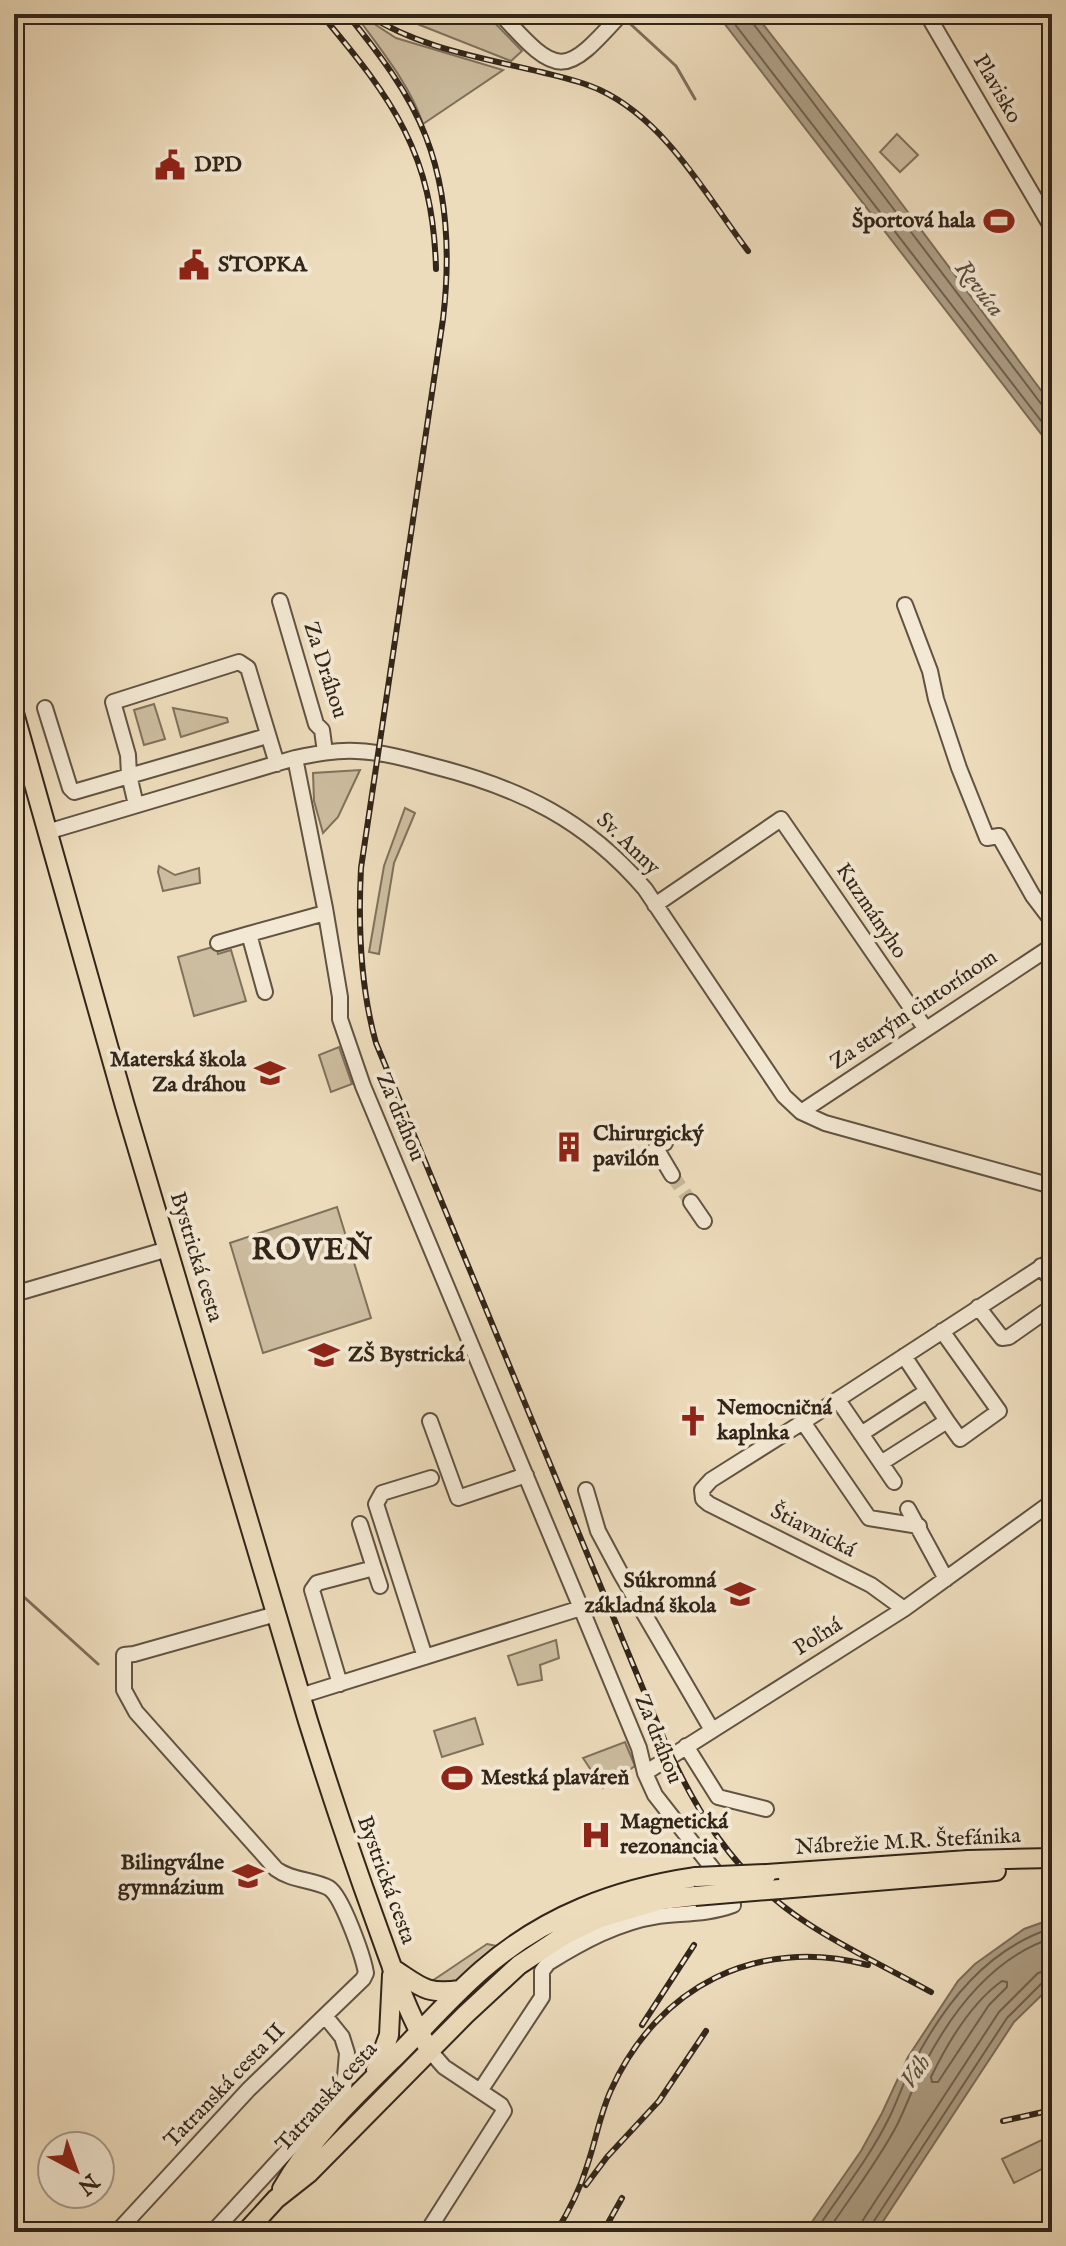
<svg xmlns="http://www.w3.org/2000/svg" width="1066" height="2246" font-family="'IM FELL English',serif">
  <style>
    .green { fill: #cdbda0; stroke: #80715c; stroke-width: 2 }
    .water { fill: #ad9e85; stroke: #7c6e5a; stroke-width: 2 }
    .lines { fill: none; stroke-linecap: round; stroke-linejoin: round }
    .shore { stroke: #70624f; stroke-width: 2 }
    .stream { stroke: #7c6e5a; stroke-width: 3 }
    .minor-tunnel { stroke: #c8b79b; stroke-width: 14; stroke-dasharray: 14 7; stroke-linecap: butt }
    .minor-casing { stroke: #615342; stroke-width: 18 }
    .major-casing { stroke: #322519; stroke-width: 22 }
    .minor { stroke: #f3e8d3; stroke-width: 14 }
    .major { stroke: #eddcbc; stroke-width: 18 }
    .rail-casing { stroke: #322519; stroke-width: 6 }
    .rail { stroke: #f3e8d3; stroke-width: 3; stroke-dasharray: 9; stroke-linecap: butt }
    .major-bridge-casing { stroke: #322519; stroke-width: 22; stroke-linecap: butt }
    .major-bridge { stroke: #eddcbc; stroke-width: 18 }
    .labels { text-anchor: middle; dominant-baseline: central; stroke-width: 8; stroke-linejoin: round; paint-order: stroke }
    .street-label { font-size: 22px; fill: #322519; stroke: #f3e8d3 }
    .poi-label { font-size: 22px; font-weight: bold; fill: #322519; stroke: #f3e8d3; text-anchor: start }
    .water-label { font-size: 24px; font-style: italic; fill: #5d4f3f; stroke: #f3e8d3 }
    .district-label { font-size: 30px; font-weight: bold; letter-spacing: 2px; fill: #322519; stroke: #f3e8d3 }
  </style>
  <rect width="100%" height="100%" fill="#eddcbc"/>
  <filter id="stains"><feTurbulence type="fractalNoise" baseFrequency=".0025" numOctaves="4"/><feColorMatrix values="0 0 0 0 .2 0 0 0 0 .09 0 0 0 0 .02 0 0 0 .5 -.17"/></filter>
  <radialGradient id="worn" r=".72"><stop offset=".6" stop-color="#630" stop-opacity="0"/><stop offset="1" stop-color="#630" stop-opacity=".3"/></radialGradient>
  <path class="green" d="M 355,14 L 359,14 L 396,38 L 503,70 L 423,124 C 409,83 380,49 355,14 Z
    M 392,14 L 486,14 L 522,51 L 511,61 Z
    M 897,134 L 918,155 L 900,172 L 880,152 Z
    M 154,704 L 165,739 L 144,745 L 134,710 Z
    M 173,708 L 227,718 L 228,722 L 181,737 Z
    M 360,770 L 338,817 L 323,833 L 314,801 L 313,773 Z
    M 405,808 L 415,813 L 394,863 L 379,954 L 369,952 L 384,866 Z
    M 159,866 L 175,875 L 199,868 L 200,883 L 163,891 L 158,872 Z
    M 216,946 L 218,954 L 231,950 L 246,1001 L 194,1016 L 178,957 Z
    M 339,1047 L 352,1084 L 331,1092 L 319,1055 Z
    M 337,1207 L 371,1318 L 263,1353 L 230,1243 Z
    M 556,1640 L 559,1658 L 540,1665 L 542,1680 L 518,1685 L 508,1656 Z
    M 475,1718 L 483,1744 L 442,1757 L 434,1731 Z
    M 625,1742 L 635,1766 L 603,1788 L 583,1758 Z
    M 487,1944 L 497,1946 L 452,1984 L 446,1987 L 432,1981 Z
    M 1052,2135 L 1052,2164 L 1014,2183 L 1002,2159 Z"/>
  <path class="water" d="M 717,14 L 755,14 L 872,164 L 1052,405 L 1052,448 Z
    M 1052,1919 L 1052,1985 L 1014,2022 L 876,2232 L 805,2232 L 861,2151 L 882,2113 L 908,2057 L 958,1981 L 975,1964 L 1024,1929 Z"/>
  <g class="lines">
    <path class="shore" d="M 727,14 L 1052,435
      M 750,14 L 752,22 C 849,149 945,278 1042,405 L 1052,409
      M 1002,1981 L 1007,1982 L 1007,1987 L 989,2005 L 938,2082 L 932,2082 L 931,2077 C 947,2044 971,2003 1002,1981 Z
      M 815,2232 C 840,2194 869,2159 889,2118 C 898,2100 904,2080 914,2062 C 945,2003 987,1949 1052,1928
      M 827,2232 C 851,2196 877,2163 897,2125 C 906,2107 913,2087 922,2069 C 950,2014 991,1958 1052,1938
      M 860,2232 L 863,2220 L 999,2012 L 1038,1973 L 1052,1969
      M 870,2232 L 872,2224 L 1007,2018 L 1043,1982 L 1052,1979"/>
    <path class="stream" d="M 625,19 L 676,66 L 695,99
      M 14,1588 L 98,1664"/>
    <path class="minor-tunnel" d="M 672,1175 L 691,1202"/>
    <g class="minor-casing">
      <path id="minor" d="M 501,14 C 559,79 565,76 621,14
        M 927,14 L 1052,228
        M 280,601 L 316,724 L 322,730 L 325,752
        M 905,605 L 930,671 L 936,699 L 959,768 L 987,838 L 999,836 L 1033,896 L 1052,921
        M 45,708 L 70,788 L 74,792 L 267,736
        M 295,758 L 325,908 L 340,997 L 340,1019 L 363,1086 L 581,1608 L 639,1748 L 645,1773 L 655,1795 L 731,1892 L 733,1905 C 709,1914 684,1913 658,1916 C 618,1922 582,1942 548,1963 L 542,1971 L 542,1997 L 480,2091
        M 136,805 L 129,775 L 128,755 L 113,702 L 239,662 L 248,668 L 277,764
        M 47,832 L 295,758 C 315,754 335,750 356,751 C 382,752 408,759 433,766 C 520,788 586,820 645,889 L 784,1096 L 801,1112 L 825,1123 L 1052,1186
        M 655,905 L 781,819 L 925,1028
        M 218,943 L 249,934
        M 265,992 L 249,934 L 325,913
        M 801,1112 L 1052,946
        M 665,1143 L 660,1143 L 656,1148 L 672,1175
        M 691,1202 L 704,1221
        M 1041,1266 L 1052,1282
        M 14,1294 L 168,1249
        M 978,1307 L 1002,1338 L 1009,1337 L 1046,1311 L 1052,1320
        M 942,1331 L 999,1411 L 960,1439 L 947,1421
        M 838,1400 L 894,1482
        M 430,1421 L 458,1498 L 526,1475
        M 803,1422 L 869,1518 L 919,1526
        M 861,1434 L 927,1391
        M 881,1463 L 947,1421 L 904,1356
        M 586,1490 L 598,1531 L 621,1574 L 712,1730
        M 908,1509 L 946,1579
        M 360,1524 L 374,1568
        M 904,1609 L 871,1585 L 709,1504 L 703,1499 L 702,1490 L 711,1480 L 803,1422 L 1052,1260
        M 425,1657 L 376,1504 L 382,1493 L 431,1478
        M 340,1684 L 312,1590 L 317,1583 L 374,1568 L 380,1586
        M 300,1696 L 581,1608
        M 686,1746 L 718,1797 L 766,1809
        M 645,1773 L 904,1609 L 1052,1502
        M 117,2232 L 249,2089 L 363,1979 L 366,1973 C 363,1956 342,1896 329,1888 C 312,1879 292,1881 276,1869 L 136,1712 L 124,1690 L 124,1655 L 134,1654 L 276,1614
        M 213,2232 L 344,2089 L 347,2053 L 342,2037 L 325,2016
        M 427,2232 L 504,2111 L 501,2105 L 444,2067 L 430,2051"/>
    </g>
    <g class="major-casing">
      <path id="major" d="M 14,713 L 125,1106 L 308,1721 C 329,1788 351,1854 375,1920 C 391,1964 406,2011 430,2051
        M 767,1874 L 968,1860 L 1052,1858
        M 780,1889 L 996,1871
        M 392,1968 C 420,1986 425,1995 460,1990
        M 376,2070 L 389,2035 L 392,1975
        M 282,2189 C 311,2138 354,2097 396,2056 C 425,2027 451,1997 482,1970 C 544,1916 615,1889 696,1877
        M 246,2232 L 276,2199 L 309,2173 L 465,2015 L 519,1965 L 563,1936 L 600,1918 L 661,1900 L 695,1896"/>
    </g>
    <use href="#minor" class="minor"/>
    <use href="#major" class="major"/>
    <g class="rail-casing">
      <path id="rail" d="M 321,14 C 393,100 433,153 436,269
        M 347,14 C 377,51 409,92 426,137 C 448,194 450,260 443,319 L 361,868 C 358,926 360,986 376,1043 L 660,1730 C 692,1807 735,1877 807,1923 C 846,1949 890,1969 931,1992
        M 367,14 C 418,48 483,58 541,72 C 561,77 581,81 600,90 C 666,121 705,194 748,251
        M 642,2025 L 694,1945
        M 1003,2121 L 1052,2110
        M 586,2185 L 607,2157 L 659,2101 L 706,2031
        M 556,2232 C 569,2211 580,2189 587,2166 C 596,2140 600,2114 611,2090 C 658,1986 757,1936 868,1965
        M 603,2232 L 622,2198
        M 1037,2232 L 1052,2223"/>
    </g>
    <use href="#rail" class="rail"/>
    <g class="major-bridge-casing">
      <path id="major-bridge" d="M 696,1877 L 767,1874
        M 695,1896 L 780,1889"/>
    </g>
    <use href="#major-bridge" class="major-bridge"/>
  </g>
  <defs>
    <g id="civic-bare" transform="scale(2.4)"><path d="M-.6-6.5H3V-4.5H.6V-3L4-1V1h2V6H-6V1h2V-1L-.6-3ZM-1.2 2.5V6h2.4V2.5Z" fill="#8f2418" stroke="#f3e8d3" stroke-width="2.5" paint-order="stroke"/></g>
    <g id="stadium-bare" transform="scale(2.4)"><path d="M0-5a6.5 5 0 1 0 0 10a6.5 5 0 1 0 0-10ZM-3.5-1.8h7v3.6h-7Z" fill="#8f2418" stroke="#f3e8d3" stroke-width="2.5" paint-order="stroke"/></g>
    <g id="school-bare" transform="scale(2.4)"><path d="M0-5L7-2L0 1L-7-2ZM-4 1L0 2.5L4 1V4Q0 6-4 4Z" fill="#8f2418" stroke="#f3e8d3" stroke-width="2.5" paint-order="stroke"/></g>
    <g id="building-bare" transform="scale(2.4)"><path d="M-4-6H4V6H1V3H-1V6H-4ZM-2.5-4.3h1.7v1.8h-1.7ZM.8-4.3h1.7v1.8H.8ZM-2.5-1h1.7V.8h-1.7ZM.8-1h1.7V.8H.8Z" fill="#8f2418" stroke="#f3e8d3" stroke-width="2.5" paint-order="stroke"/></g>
    <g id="church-bare" transform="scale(2.4)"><path d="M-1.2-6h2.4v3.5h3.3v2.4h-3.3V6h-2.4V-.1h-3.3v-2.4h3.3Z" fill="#8f2418" stroke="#f3e8d3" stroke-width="2.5" paint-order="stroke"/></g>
    <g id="hospital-bare" transform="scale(2.4)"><path d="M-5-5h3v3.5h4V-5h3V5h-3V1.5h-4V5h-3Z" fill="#8f2418" stroke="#f3e8d3" stroke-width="2.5" paint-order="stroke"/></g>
  </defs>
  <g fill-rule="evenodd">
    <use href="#civic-bare" x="170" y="165"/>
    <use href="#stadium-bare" x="999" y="221"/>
    <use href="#civic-bare" x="194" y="265"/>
    <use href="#school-bare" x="270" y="1073"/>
    <use href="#building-bare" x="569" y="1147"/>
    <use href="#school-bare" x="324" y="1355"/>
    <use href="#church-bare" x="693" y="1421"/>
    <use href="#school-bare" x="740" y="1594"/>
    <use href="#stadium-bare" x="457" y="1778"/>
    <use href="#hospital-bare" x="596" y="1835"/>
    <use href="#school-bare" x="248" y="1876"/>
  </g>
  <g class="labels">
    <g class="street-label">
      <text transform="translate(997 89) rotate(60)">Plavisko</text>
      <text transform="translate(325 670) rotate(72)">Za Dráhou</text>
      <text transform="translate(628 844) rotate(44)">Sv. Anny</text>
      <text transform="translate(871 911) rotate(56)">Kuzmányho</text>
      <text transform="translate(914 1010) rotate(-34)">Za starým cintorínom</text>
      <text transform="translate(400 1117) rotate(67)">Za dráhou</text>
      <text transform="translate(196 1257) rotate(73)">Bystrická cesta</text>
      <text transform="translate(813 1531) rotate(27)">Štiavnická</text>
      <text transform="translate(818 1637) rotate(-32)">Poľná</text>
      <text transform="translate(658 1739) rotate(68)">Za dráhou</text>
      <text transform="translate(908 1842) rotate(-3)">Nábrežie M.R. Štefánika</text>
      <text transform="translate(386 1880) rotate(70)">Bystrická cesta</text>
      <text transform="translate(225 2086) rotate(-46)">Tatranská cesta II</text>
      <text transform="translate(327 2097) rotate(-48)">Tatranská cesta</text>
    </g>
    <g class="poi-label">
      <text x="194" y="165">DPD</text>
      <text x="975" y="221" text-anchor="end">Športová hala</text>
      <text x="218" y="265">STOPKA</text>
      <text x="246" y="1060" text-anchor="end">Materská škola<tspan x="246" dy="25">Za dráhou</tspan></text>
      <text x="593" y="1134">Chirurgický<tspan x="593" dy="25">pavilón</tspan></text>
      <text x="348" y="1355">ZŠ Bystrická</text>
      <text x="717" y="1408">Nemocničná<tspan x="717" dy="25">kaplnka</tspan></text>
      <text x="716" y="1581" text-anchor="end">Súkromná<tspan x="716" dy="25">základná škola</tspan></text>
      <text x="481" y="1778">Mestká plaváreň</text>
      <text x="620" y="1822">Magnetická<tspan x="620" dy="25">rezonancia</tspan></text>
      <text x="224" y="1863" text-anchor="end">Bilingválne<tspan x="224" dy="25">gymnázium</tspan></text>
    </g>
    <g class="water-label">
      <text transform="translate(979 289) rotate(52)">Revúca</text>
      <text transform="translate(916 2072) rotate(-56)">Váh</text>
    </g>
    <g class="district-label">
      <text x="313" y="1251">ROVEŇ</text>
    </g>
  </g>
  <rect width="1066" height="2246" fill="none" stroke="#eddcbc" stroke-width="48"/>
  <rect x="16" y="16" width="1034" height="2214" fill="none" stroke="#322519" stroke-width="4"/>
  <rect x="24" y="24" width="1018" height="2198" fill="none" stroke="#322519" stroke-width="2"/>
  <g transform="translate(76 2170) rotate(139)"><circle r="38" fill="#f3e8d3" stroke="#a69a89" stroke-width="2"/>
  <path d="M0-6L14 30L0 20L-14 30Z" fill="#8f2418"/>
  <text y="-12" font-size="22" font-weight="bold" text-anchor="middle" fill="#322519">N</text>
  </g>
  <rect width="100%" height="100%" filter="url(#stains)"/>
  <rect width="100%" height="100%" fill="url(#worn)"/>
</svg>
